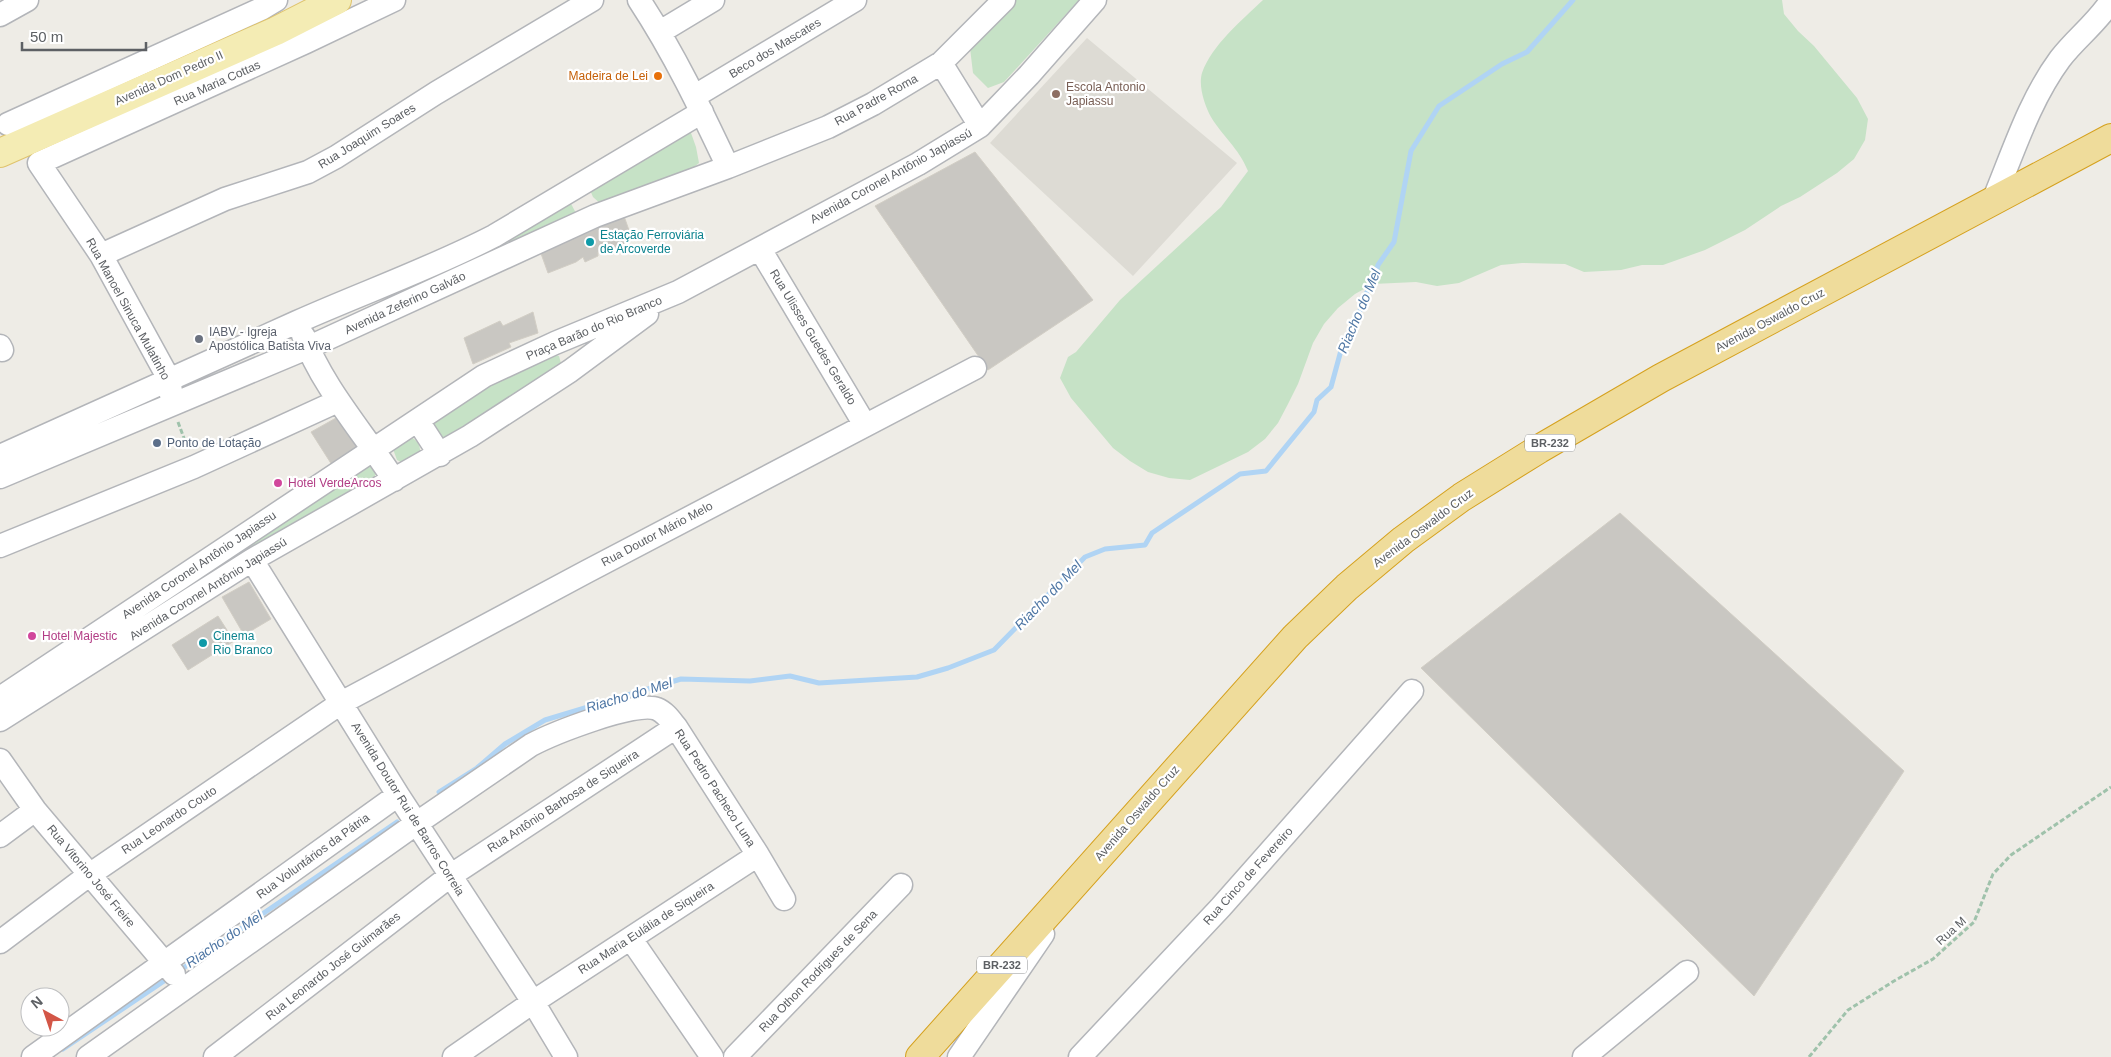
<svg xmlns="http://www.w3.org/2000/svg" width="2111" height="1057" font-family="Arial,sans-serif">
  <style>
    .education { fill: #dddbd4 }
    .green { fill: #c6e2c6 }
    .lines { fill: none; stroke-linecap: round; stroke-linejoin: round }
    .stream { stroke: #b0d4f4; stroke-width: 5 }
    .building { fill: #c9c7c2; stroke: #d2cec5 }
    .minor-casing { stroke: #b3b5b9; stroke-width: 25 }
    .major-casing { stroke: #dfc36d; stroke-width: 30 }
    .highway-casing { stroke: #d5a11e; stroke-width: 30 }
    .path { stroke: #9fc2ab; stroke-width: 3; stroke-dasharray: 5 2.5; stroke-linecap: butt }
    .minor { stroke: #fff; stroke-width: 22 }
    .major { stroke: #f4ecb4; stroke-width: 28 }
    .highway { stroke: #efdc9b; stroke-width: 28 }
    .food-dot { fill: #e8710a; stroke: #fff; stroke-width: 2 }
    .education-dot { fill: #8d6e63; stroke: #fff; stroke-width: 2 }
    .culture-dot { fill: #0f9aa8; stroke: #fff; stroke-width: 2 }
    .worship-dot { fill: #6b7280; stroke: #fff; stroke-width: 2 }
    .service-dot { fill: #5c6f8a; stroke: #fff; stroke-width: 2 }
    .hotel-dot { fill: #d1479c; stroke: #fff; stroke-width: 2 }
    .labels { text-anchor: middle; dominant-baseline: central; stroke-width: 4.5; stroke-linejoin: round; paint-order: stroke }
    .shield { fill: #fff; stroke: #8e9092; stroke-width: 1 }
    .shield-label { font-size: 11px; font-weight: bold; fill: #5d6064 }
    .street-label { font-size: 12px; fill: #5d6064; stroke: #fff }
    .food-label { font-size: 12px; fill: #c56008; stroke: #fff; text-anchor: end }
    .education-label { font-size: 12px; fill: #785e54; stroke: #fff; text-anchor: start }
    .culture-label { font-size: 12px; fill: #0d838f; stroke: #fff; text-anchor: start }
    .worship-label { font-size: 12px; fill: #5b616d; stroke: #fff; text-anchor: start }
    .service-label { font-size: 12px; fill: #4e5e75; stroke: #fff; text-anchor: start }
    .hotel-label { font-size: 12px; fill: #b23c85; stroke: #fff; text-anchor: start }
    .water-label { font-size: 14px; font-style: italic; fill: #4e76a4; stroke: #fff }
  </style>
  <rect width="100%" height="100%" fill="#eeece6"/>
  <path class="education" d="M 1087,38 L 1237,163 L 1133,276 L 990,143 Z"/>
  <path class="green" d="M 1016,0 L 1079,0 L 1004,82 L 988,88 L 973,73 L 970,48 Z
    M 1263,0 L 1782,0 L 1784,14 L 1798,31 L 1814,46 L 1857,98 L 1868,119 L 1865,140 L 1854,159 L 1837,173 L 1800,197 L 1781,206 L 1745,230 L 1705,250 L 1663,265 L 1642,265 L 1621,270 L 1584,272 L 1565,264 L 1522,263 L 1501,265 L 1459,283 L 1437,286 L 1416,282 L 1373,284 L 1355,294 L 1338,308 L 1324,324 L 1313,343 L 1298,384 L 1288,404 L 1278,423 L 1265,439 L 1248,452 L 1190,480 L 1169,478 L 1148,472 L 1130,461 L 1113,448 L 1071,398 L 1060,378 L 1068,357 L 1076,352 L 1120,300 L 1221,207 L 1248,171 C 1238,147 1223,137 1211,117 C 1205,106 1198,86 1202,73 C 1212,45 1242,20 1263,0 Z
    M 679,133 L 691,133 L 696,147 L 699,163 L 689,171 L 602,205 L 593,197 L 590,190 Z
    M 568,198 L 578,217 L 411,288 L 410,283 Z
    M 548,353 L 559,356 L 562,367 L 453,440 L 442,438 L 434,430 L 434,420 L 439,412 Z
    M 409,436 C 419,441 421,446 420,457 L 405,464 L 397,460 L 393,449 Z
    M 365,462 L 376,467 L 375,476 L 264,547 L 67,665 Z"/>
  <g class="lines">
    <path class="stream" d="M 439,792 L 477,768 L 505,744 L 545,720 L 681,679 L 750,681 L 790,676 L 819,683 L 917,677 L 948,668 L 994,650 L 1085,557 L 1105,549 L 1145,545 L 1152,533 L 1240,474 L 1266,471 L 1314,412 L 1317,400 L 1331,387 L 1343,343 L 1358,317 L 1365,295 L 1373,284 L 1378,265 L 1394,242 L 1411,151 L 1439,106 L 1502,64 L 1527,52 L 1573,0
      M 179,971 L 397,822
      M 63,1049 L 170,977"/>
  </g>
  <path class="building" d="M 975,152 L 1093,300 L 988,370 L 875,206 Z
    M 624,216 L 631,236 L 624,239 L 626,245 L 616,249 L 613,246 L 598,252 L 598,256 L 585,262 L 583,257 L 576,262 L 548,273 L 539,248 Z
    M 533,312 L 538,333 L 509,343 L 511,347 L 473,364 L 464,338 L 500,321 L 503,326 Z
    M 336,418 L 357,445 L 355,451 L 332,465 L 311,432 Z
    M 1620,513 L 1904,771 L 1754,996 L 1421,668 Z
    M 249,582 L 271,619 L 244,635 L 222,597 Z
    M 218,616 L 234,641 L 188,670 L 172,645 Z"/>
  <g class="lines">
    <g class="minor-casing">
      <path id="minor" d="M 639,0 C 674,53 701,110 728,167
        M 0,15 L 27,0
        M 660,32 L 713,0
        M 941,63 L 980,126
        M 695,96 L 855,0
        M 8,124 L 261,9 L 276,0
        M 1993,201 C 2013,153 2029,101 2060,59 C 2076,38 2096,24 2111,1
        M 760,249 L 865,425
        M 101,255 L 225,199 L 308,172 L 336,157 L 436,93 L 592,0
        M 303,335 C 323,388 363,432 394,480
        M 0,346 L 2,350
        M 171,395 L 170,381 L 101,255 L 39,163 L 306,42 L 394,0
        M 418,421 L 440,455
        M 0,456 C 99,412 198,367 297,322 C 362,293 430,269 494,236 L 702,112
        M 0,477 L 307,348 L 595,216 L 728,167 L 828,127 L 873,104 L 941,63 L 1004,0
        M 0,546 L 194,467 L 338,401
        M 252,560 L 398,795 L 533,1002 L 566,1057
        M 0,698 L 484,376 L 555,343 L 678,292 L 918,164 L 980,126 L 1029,75 L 1095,0
        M 0,720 L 252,560 L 470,436 L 570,371 L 647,314
        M 0,760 L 35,810 L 174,974
        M 0,836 L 35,810
        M 631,939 L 712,1057
        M 0,942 L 89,875 L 341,703 L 586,572 L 975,368
        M 33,1057 L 398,795
        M 88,1057 L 417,823 L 531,745 C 552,734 636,700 657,709 C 665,712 671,721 676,727 L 758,855 L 784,899
        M 215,1057 L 450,876 L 676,727
        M 454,1057 L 533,1002 L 758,855
        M 735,1057 L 901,885
        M 959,1057 L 1043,934
        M 1080,1057 L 1221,907 L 1412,691
        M 1584,1057 L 1687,972"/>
    </g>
    <g class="major-casing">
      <path id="major" d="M 0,153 L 276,31 L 337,0"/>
    </g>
    <g class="highway-casing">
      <path id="highway" d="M 920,1057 L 1295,637 L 1347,587 L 1403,540 L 1462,497 L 1539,449 L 1661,378 L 2111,138"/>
    </g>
    <path class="path" d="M 178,422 L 188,449
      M 1809,1057 L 1848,1010 L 1894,981 L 1933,959 L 1974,922 L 1993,874 L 2011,855 L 2111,787"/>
    <use href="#minor" class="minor"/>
    <use href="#major" class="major"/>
    <use href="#highway" class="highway"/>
  </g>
  <circle class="food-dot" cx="658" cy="76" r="5"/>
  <circle class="education-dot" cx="1056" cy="94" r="5"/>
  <g class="culture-dot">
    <circle cx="590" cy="242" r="5"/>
    <circle cx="203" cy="643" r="5"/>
  </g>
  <circle class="worship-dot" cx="199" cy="339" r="5"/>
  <circle class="service-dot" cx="157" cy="443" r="5"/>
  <g class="hotel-dot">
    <circle cx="278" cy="483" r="5"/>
    <circle cx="32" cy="636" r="5"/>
  </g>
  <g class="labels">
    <g class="shield">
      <rect x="1525" y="434.5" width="50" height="17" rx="4"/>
      <rect x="977" y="956.5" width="50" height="17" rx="4"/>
    </g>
    <g class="shield-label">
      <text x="1550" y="443">BR-232</text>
      <text x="1002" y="965">BR-232</text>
    </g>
    <g class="street-label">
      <text transform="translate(775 48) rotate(-31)">Beco dos Mascates</text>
      <text transform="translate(169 78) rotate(-24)">Avenida Dom Pedro II</text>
      <text transform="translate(217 83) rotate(-24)">Rua Maria Cottas</text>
      <text transform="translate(876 100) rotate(-29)">Rua Padre Roma</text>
      <text transform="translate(367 136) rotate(-32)">Rua Joaquim Soares</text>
      <text transform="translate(891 176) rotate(-29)">Avenida Coronel Antônio Japiassú</text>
      <text transform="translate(405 303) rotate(-25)">Avenida Zeferino Galvão</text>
      <text transform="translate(128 309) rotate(61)">Rua Manoel Sinuca Mulatinho</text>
      <text transform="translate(1770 320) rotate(-28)">Avenida Oswaldo Cruz</text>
      <text transform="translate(594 328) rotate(-23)">Praça Barão do Rio Branco</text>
      <text transform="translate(813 337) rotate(59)">Rua Ulisses Guedes Geraldo</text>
      <text transform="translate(1423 528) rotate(-37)">Avenida Oswaldo Cruz</text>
      <text transform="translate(657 534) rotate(-28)">Rua Doutor Mário Melo</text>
      <text transform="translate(199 565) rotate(-34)">Avenida Coronel Antônio Japiassu</text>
      <text transform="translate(208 589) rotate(-32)">Avenida Coronel Antônio Japiassú</text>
      <text transform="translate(715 788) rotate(57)">Rua Pedro Pacheco Luna</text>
      <text transform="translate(563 801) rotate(-33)">Rua Antônio Barbosa de Siqueira</text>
      <text transform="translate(408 809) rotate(58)">Avenida Doutor Rui de Barros Correia</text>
      <text transform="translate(1137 813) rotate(-49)">Avenida Oswaldo Cruz</text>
      <text transform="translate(169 820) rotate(-34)">Rua Leonardo Couto</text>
      <text transform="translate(313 856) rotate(-36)">Rua Voluntários da Pátria</text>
      <text transform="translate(91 876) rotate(50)">Rua Vitorino José Freire</text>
      <text transform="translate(1248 876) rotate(-48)">Rua Cinco de Fevereiro</text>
      <text transform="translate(646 928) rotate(-33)">Rua Maria Eulália de Siqueira</text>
      <text transform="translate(1951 931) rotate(-42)">Rua M</text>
      <text transform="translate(333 966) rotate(-38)">Rua Leonardo José Guimarães</text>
      <text transform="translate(818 971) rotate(-46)">Rua Othon Rodrigues de Sena</text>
    </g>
    <g class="food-label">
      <text x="648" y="76">Madeira de Lei</text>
    </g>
    <g class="education-label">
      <text x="1066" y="87">Escola Antonio<tspan x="1066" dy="14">Japiassu</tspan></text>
    </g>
    <g class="culture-label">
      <text x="600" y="235">Estação Ferroviária<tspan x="600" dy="14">de Arcoverde</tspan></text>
      <text x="213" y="636">Cinema<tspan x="213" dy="14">Rio Branco</tspan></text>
    </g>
    <g class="worship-label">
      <text x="209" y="332">IABV - Igreja<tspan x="209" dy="14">Apostólica Batista Viva</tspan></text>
    </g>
    <g class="service-label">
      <text x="167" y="443">Ponto de Lotação</text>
    </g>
    <g class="hotel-label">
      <text x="288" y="483">Hotel VerdeArcos</text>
      <text x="42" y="636">Hotel Majestic</text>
    </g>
    <g class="water-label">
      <text transform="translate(1359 311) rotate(-67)">Riacho do Mel</text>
      <text transform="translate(1048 595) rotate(-46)">Riacho do Mel</text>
      <text transform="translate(629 695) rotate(-17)">Riacho do Mel</text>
      <text transform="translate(224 939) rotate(-34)">Riacho do Mel</text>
    </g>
  </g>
  <g transform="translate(45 1012) rotate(320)"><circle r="24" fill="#ffffff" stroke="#bebfc1"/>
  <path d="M0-4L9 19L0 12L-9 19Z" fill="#d35647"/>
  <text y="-8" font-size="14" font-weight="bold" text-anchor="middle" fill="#5d6064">N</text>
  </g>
  <path d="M22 42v8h124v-8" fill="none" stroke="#5d6064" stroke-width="2.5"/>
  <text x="30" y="42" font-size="15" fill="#5d6064" stroke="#ffffff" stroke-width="4" paint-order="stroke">50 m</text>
</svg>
